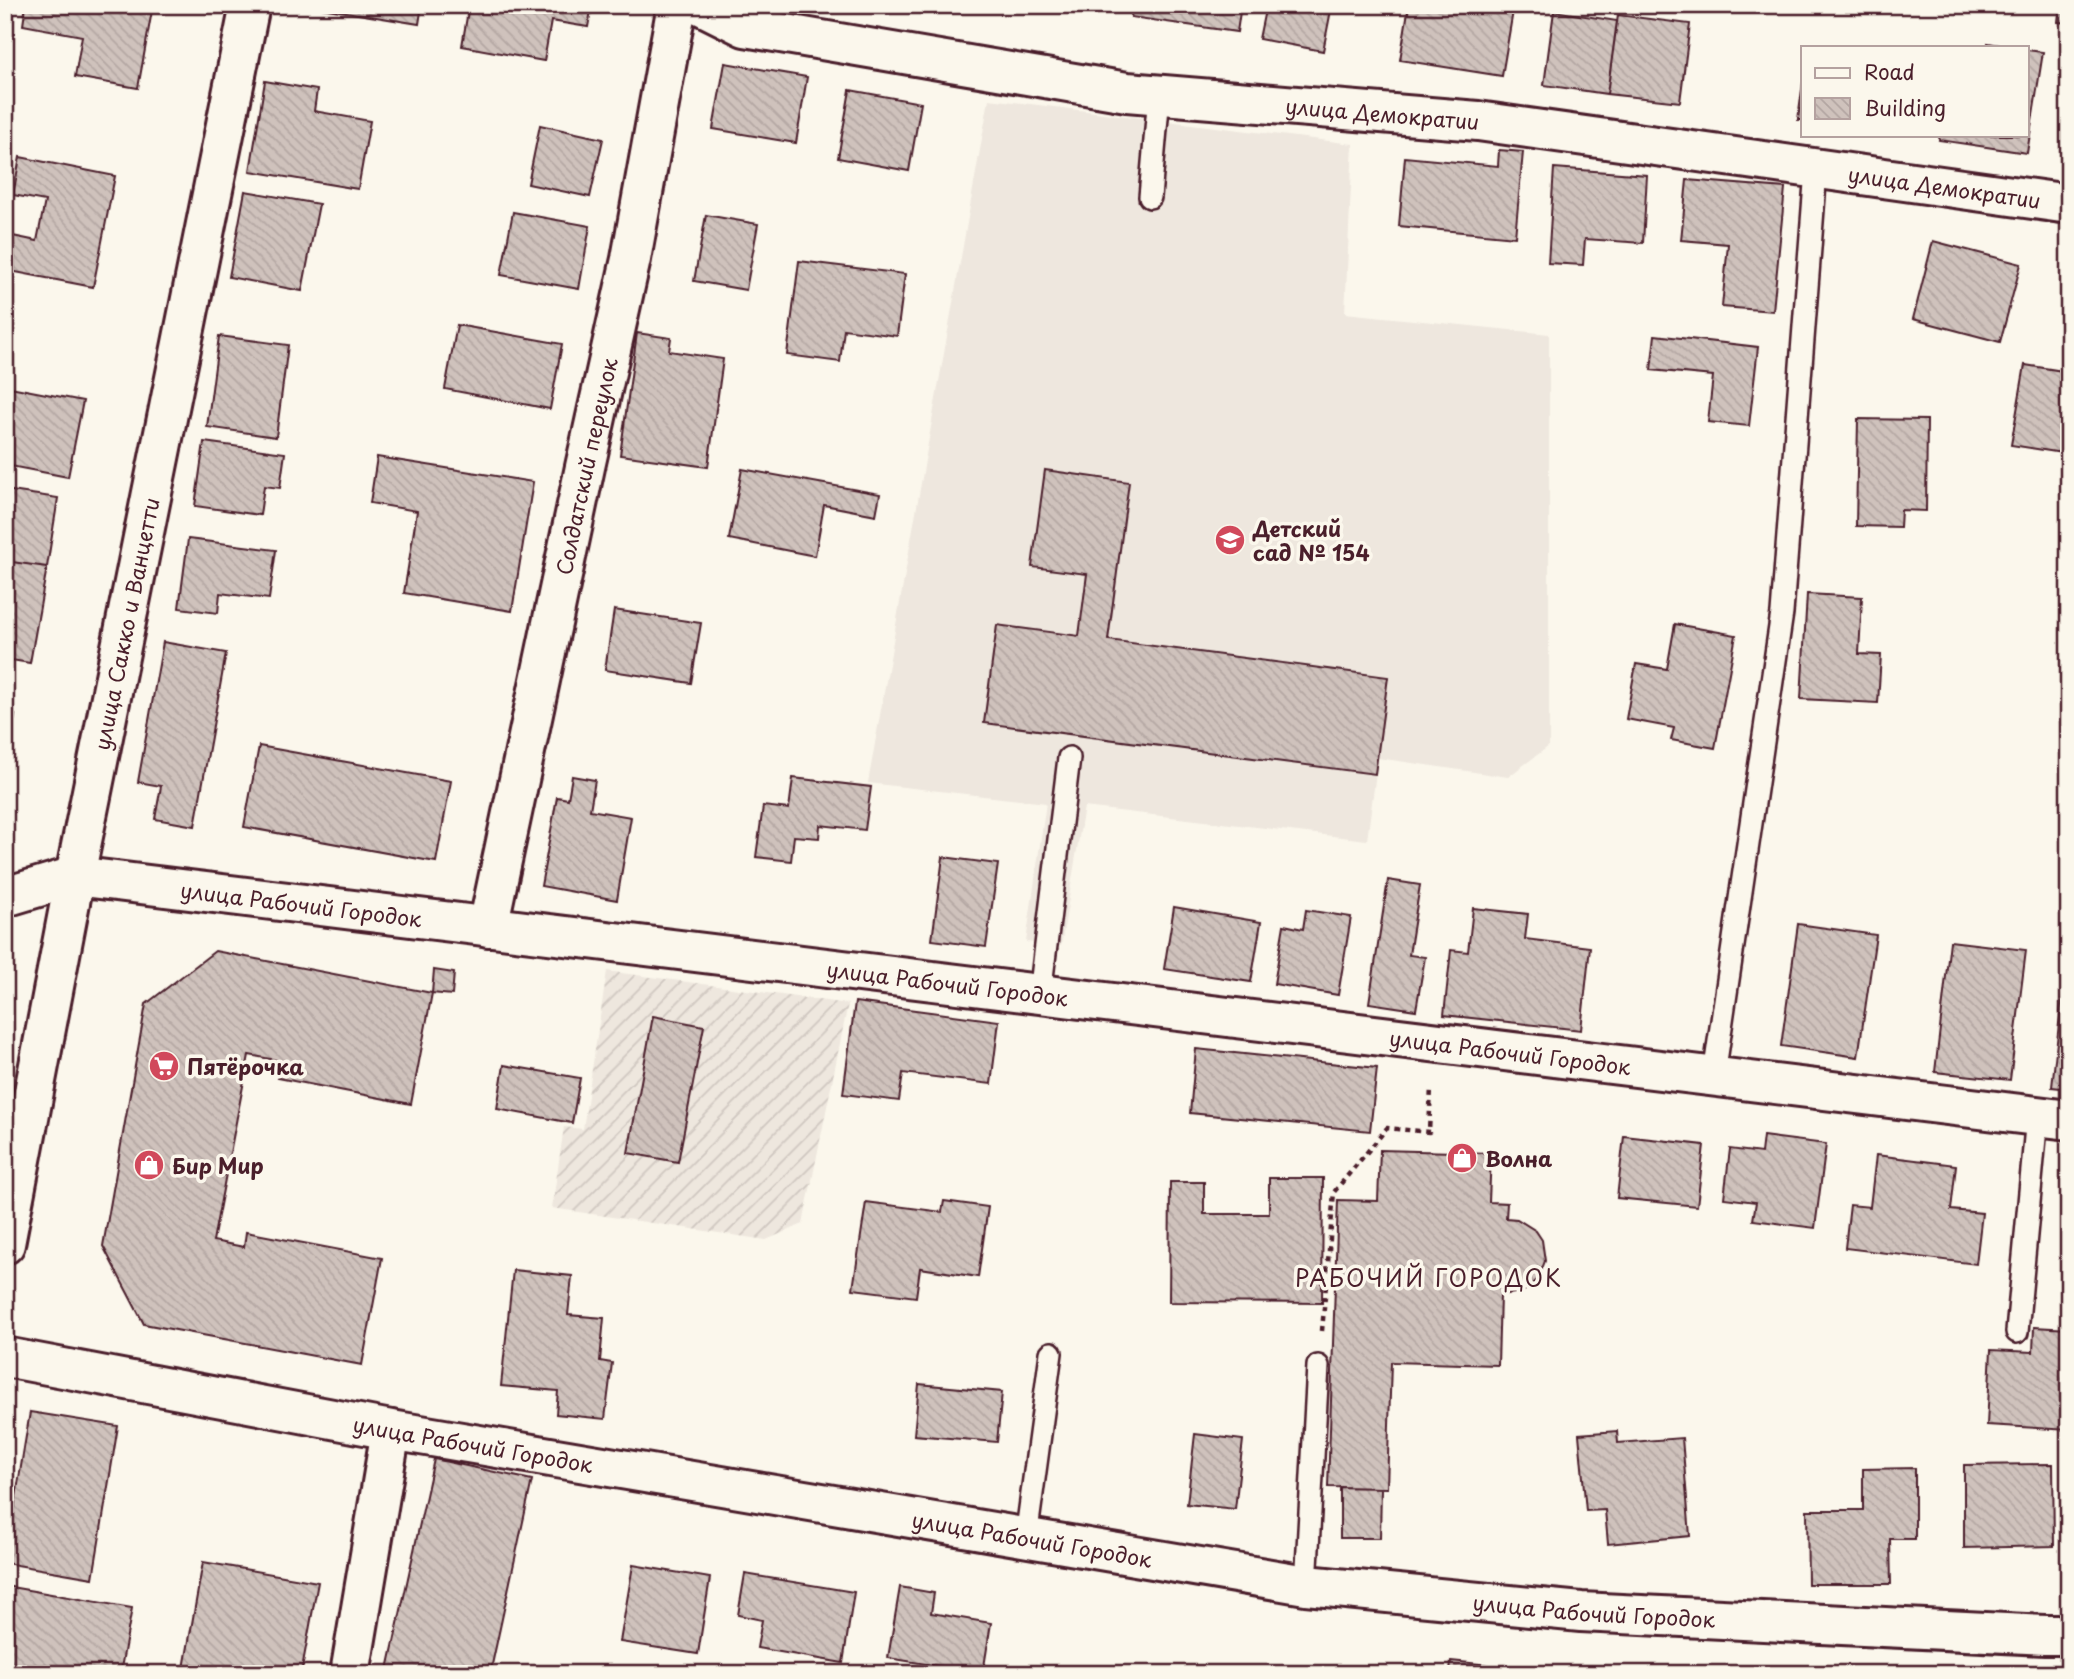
<svg xmlns="http://www.w3.org/2000/svg" width="2074" height="1679" font-family="'Playpen Sans',sans-serif">
  <style>
    .built { fill: #eee7de }
    .industrial { fill: url(#industrial-furrows) }
    .building { fill: url(#building-back-hatch); stroke: #4a1f2b; stroke-width: 2 }
    .lines { fill: none; stroke-linecap: round; stroke-linejoin: round }
    .lane-casing { stroke: #4a1f2b; stroke-width: 26 }
    .street-casing { stroke: #4a1f2b; stroke-width: 44 }
    .secondary-casing { stroke: #4a1f2b; stroke-width: 44 }
    .path { stroke: #4a1f2b; stroke-width: 4.5; stroke-dasharray: 5 5; stroke-linecap: butt }
    .lane { stroke: #fbf7ec; stroke-width: 21 }
    .street { stroke: #fbf7ec; stroke-width: 38 }
    .secondary { stroke: #fbf7ec; stroke-width: 38 }
    .labels { text-anchor: middle; dominant-baseline: central; stroke-width: 7; stroke-linejoin: round; paint-order: stroke }
    .street-label { font-size: 21px; fill: #4a1f2b; stroke: #fbf7ec }
    .poi-label { font-size: 21px; font-weight: bold; fill: #4a1f2b; stroke: #fbf7ec; text-anchor: start }
    .neighbourhood-label { font-size: 23px; letter-spacing: 2px; fill: #4a1f2b; stroke: #fbf7ec }
  </style>
  <defs>
    <pattern id="industrial-furrows" width="10" height="10" patternUnits="userSpaceOnUse" patternTransform="scale(1.75)"><rect width="10" height="10" fill="#eee7de"/><path d="M-1 1l2-2M0 10L10 0M9 11l2-2" fill="none" stroke="#cec6bf"/></pattern>
    <pattern id="building-back-hatch" width="6" height="6" patternUnits="userSpaceOnUse" patternTransform="scale(1.75)"><rect width="6" height="6" fill="#cfc2bc"/><path d="M-1 5l2 2M0 0l6 6M5-1l2 2" fill="none" stroke="#b3a6a2"/></pattern>
  </defs>
  <rect width="100%" height="100%" fill="#fbf7ec"/>
  <filter id="ink" filterUnits="userSpaceOnUse"><feTurbulence type="fractalNoise" baseFrequency=".0143" numOctaves="2"/><feDisplacementMap in="SourceGraphic" scale="14" xChannelSelector="R" yChannelSelector="G"/><feConvolveMatrix kernelMatrix="1 2 1 2 8 2 1 2 1" color-interpolation-filters="sRGB"/></filter>
  <g filter="url(#ink)">
    <path class="built" d="M 989,99 L 1353,144 L 1345,313 L 1549,334 L 1549,746 L 1508,777 L 1378,758 L 1367,840 L 1084,807 L 1061,946 L 1026,942 L 1046,803 L 868,783 Z"/>
    <path class="industrial" d="M 607,971 L 848,1004 L 803,1224 L 766,1240 L 552,1208 L 564,1127 L 583,1129 Z"/>
    <path class="building" d="M 26,5 L 153,5 L 138,88 L 75,77 L 82,36 L 23,25 Z
      M 303,5 L 422,5 L 419,24 Z
      M 469,5 L 592,5 L 588,27 L 551,21 L 544,61 L 462,46 Z
      M 1133,5 L 1241,5 L 1237,32 L 1131,17 Z
      M 1266,5 L 1332,5 L 1323,51 L 1259,39 Z
      M 1409,5 L 1514,5 L 1502,76 L 1400,60 Z
      M 2060,5 L 2069,5 L 2069,23 L 2058,22 Z
      M 1554,11 L 1617,21 L 1607,94 L 1544,85 Z
      M 1618,15 L 1690,24 L 1680,102 L 1607,94 Z
      M 1988,43 L 2012,47 L 1987,47 Z
      M 2027,50 L 2043,52 L 2027,153 L 1939,140 L 1940,135 L 2027,135 Z
      M 725,63 L 807,77 L 796,143 L 713,129 Z
      M 265,81 L 317,90 L 314,111 L 370,121 L 358,189 L 250,171 Z
      M 1803,82 L 1803,120 L 1798,120 Z
      M 850,90 L 921,103 L 909,171 L 838,158 Z
      M 540,125 L 603,139 L 590,197 L 528,184 Z
      M 1499,150 L 1523,152 L 1515,237 L 1399,226 L 1405,157 L 1498,166 Z
      M 20,157 L 115,176 L 93,287 L 5,270 L 8,235 L 37,241 L 45,201 L 13,195 Z
      M 1554,168 L 1647,175 L 1643,243 L 1585,239 L 1583,265 L 1548,263 Z
      M 1687,180 L 1785,188 L 1773,311 L 1722,307 L 1728,244 L 1681,240 Z
      M 245,191 L 319,204 L 302,291 L 229,277 Z
      M 513,212 L 590,226 L 579,289 L 501,275 Z
      M 706,215 L 758,224 L 746,290 L 694,281 Z
      M 1933,241 L 2021,264 L 2000,342 L 1913,319 Z
      M 799,261 L 905,274 L 897,336 L 844,329 L 840,362 L 787,355 Z
      M 457,325 L 562,344 L 550,409 L 445,389 Z
      M 637,333 L 671,338 L 669,351 L 723,359 L 708,467 L 620,455 Z
      M 1655,335 L 1758,347 L 1749,426 L 1708,422 L 1713,376 L 1651,370 Z
      M 219,336 L 288,345 L 276,437 L 207,427 Z
      M 2068,342 L 2069,454 L 2011,445 L 2025,365 L 2063,371 Z
      M 5,386 L 83,401 L 68,477 L 5,465 Z
      M 1858,419 L 1927,420 L 1926,511 L 1901,510 L 1900,527 L 1856,526 Z
      M 204,442 L 285,453 L 280,488 L 264,486 L 260,515 L 195,506 Z
      M 377,457 L 533,482 L 512,611 L 404,593 L 417,511 L 370,503 Z
      M 742,469 L 880,494 L 876,515 L 824,505 L 815,556 L 729,539 Z
      M 1045,470 L 1129,482 L 1108,640 L 1388,677 L 1375,774 L 984,723 L 997,625 L 1079,636 L 1087,574 L 1032,567 Z
      M 5,490 L 58,498 L 47,567 L 5,561 Z
      M 188,539 L 276,550 L 269,599 L 220,593 L 218,613 L 179,608 Z
      M 5,561 L 47,567 L 30,663 L 5,659 Z
      M 1807,594 L 1862,597 L 1859,654 L 1881,655 L 1878,703 L 1801,699 Z
      M 614,610 L 701,623 L 691,683 L 605,670 Z
      M 1675,624 L 1736,635 L 1715,748 L 1671,740 L 1674,728 L 1626,719 L 1636,664 L 1667,669 Z
      M 163,642 L 226,653 L 195,826 L 155,819 L 161,786 L 138,782 Z
      M 5,713 L 15,715 L 5,780 Z
      M 259,746 L 451,781 L 436,862 L 244,827 Z
      M 572,776 L 595,780 L 590,810 L 631,817 L 617,900 L 541,886 L 557,797 L 568,799 Z
      M 793,778 L 871,787 L 865,830 L 820,825 L 819,838 L 794,836 L 791,861 L 756,857 L 763,806 L 789,809 Z
      M 943,857 L 998,864 L 986,947 L 932,940 Z
      M 1388,880 L 1420,885 L 1409,955 L 1425,957 L 1416,1010 L 1369,1003 Z
      M 1174,907 L 1261,922 L 1251,982 L 1164,969 Z
      M 1473,908 L 1528,914 L 1525,939 L 1590,947 L 1581,1030 L 1444,1015 L 1451,950 L 1468,952 Z
      M 1306,910 L 1351,917 L 1338,995 L 1274,984 L 1284,925 L 1303,929 Z
      M 1798,924 L 1876,935 L 1858,1057 L 1781,1046 Z
      M 1950,941 L 2026,950 L 2010,1080 L 1935,1072 Z
      M 215,951 L 432,993 L 411,1104 L 278,1078 L 281,1061 L 249,1055 L 213,1241 L 244,1247 L 246,1232 L 382,1258 L 362,1365 L 144,1324 L 103,1246 L 146,1004 Z
      M 2066,960 L 2069,960 L 2069,1089 L 2052,1087 Z
      M 434,970 L 454,973 L 452,995 L 432,993 Z
      M 855,1002 L 999,1021 L 991,1084 L 903,1073 L 899,1101 L 843,1094 Z
      M 653,1016 L 704,1026 L 678,1162 L 628,1153 Z
      M 1196,1049 L 1377,1068 L 1370,1131 L 1190,1113 Z
      M 504,1065 L 580,1078 L 572,1123 L 497,1109 Z
      M 1624,1136 L 1704,1145 L 1697,1206 L 1617,1198 Z
      M 1763,1136 L 1826,1144 L 1815,1228 L 1753,1220 L 1756,1202 L 1724,1198 L 1730,1149 L 1761,1153 Z
      M 1380,1150 L 1491,1153 L 1489,1202 L 1507,1203 L 1506,1218 L 1517,1219 L 1536,1231 L 1542,1240 L 1545,1261 L 1538,1279 L 1531,1286 L 1522,1292 L 1500,1295 L 1498,1365 L 1391,1362 L 1387,1488 L 1328,1487 L 1338,1200 L 1378,1201 Z
      M 1876,1155 L 1956,1165 L 1951,1210 L 1982,1213 L 1976,1264 L 1845,1248 L 1850,1205 L 1870,1207 Z
      M 1269,1178 L 1323,1178 L 1322,1303 L 1169,1302 L 1170,1182 L 1204,1182 L 1204,1214 L 1269,1214 Z
      M 944,1201 L 988,1207 L 978,1277 L 920,1268 L 916,1297 L 853,1289 L 866,1202 L 942,1212 Z
      M 513,1270 L 572,1276 L 568,1315 L 604,1318 L 600,1361 L 612,1363 L 605,1419 L 556,1414 L 558,1391 L 501,1386 Z
      M 2034,1327 L 2069,1329 L 2069,1430 L 1987,1425 L 1991,1350 L 2033,1352 Z
      M 919,1384 L 1002,1392 L 997,1442 L 914,1435 Z
      M 30,1412 L 118,1426 L 93,1578 L 5,1563 Z
      M 1617,1431 L 1618,1443 L 1682,1438 L 1690,1536 L 1608,1544 L 1605,1510 L 1586,1511 L 1579,1434 Z
      M 1195,1434 L 1243,1440 L 1235,1509 L 1187,1504 Z
      M 434,1459 L 532,1480 L 490,1674 L 387,1674 Z
      M 2053,1464 L 2054,1546 L 1964,1548 L 1964,1465 Z
      M 1915,1468 L 1915,1539 L 1890,1539 L 1891,1584 L 1808,1584 L 1807,1510 L 1863,1510 L 1863,1469 Z
      M 1340,1487 L 1381,1488 L 1380,1538 L 1340,1538 Z
      M 203,1562 L 318,1582 L 301,1674 L 183,1674 Z
      M 633,1565 L 710,1578 L 698,1654 L 620,1642 Z
      M 745,1574 L 854,1592 L 843,1663 L 757,1648 L 762,1620 L 738,1615 Z
      M 5,1586 L 132,1608 L 120,1674 L 5,1674 Z
      M 900,1587 L 934,1593 L 931,1613 L 991,1623 L 983,1673 L 888,1658 Z
      M 1451,1661 L 1498,1666 L 1497,1674 L 1450,1674 Z
      M 1553,1669 L 1589,1670 L 1589,1674 L 1553,1674 Z"/>
    <g class="lines">
      <g class="lane-casing">
        <path id="lane" d="M 1150,197 L 1159,95
          M 1040,994 L 1069,758
          M 1714,1075 L 1782,613 L 1816,170
          M 2017,1332 L 2037,1116
          M 1026,1538 L 1051,1353
          M 1306,1585 L 1318,1366"/>
      </g>
      <g class="street-casing">
        <g id="street">
          <path id="s1" d="M 701,5 L 745,27 L 1127,92 L 1478,121 L 2069,204"/>
          <path id="s2" d="M 5,897 L 75,876 L 2069,1120"/>
          <path id="s3" d="M 488,927 L 585,467 L 631,259 L 677,5"/>
          <path id="s4" d="M 5,1357 L 391,1430 L 1306,1585 L 1581,1612 L 2045,1635 L 2069,1635"/>
          <path d="M 350,1674 L 391,1430"/>
        </g>
      </g>
      <g class="secondary-casing">
        <g id="secondary">
          <path id="s5" d="M 5,1244 L 75,876 L 250,5"/>
        </g>
      </g>
      <path class="path" d="M 1322,1331 L 1334,1192 L 1387,1128 L 1429,1132 L 1431,1087"/>
      <use href="#lane" class="lane"/>
      <use href="#street" class="street"/>
      <use href="#secondary" class="secondary"/>
    </g>
  </g>
  <defs>
    <g id="school-disc" transform="scale(1.575)"><circle r="9.5" fill="#d1495b" stroke="#fbf7ec"/><path d="M0-5L7-2L0 1L-7-2ZM-4 1L0 2.5L4 1V4Q0 6-4 4Z" fill="#fff"/></g>
    <g id="supermarket-disc" transform="scale(1.575)"><circle r="9.5" fill="#d1495b" stroke="#fbf7ec"/><path d="M-6-5.5h2.5l.6 2H6L4.5 2H-2.5L-4.4-4H-6ZM-1.5 3.2a1.3 1.3 0 1 0 .1 0ZM3 3.2a1.3 1.3 0 1 0 .1 0Z" fill="#fff"/></g>
    <g id="shop-disc" transform="scale(1.575)"><circle r="9.5" fill="#d1495b" stroke="#fbf7ec"/><path d="M-5-2.5h2.3a2.7 3.5 0 0 1 5.4 0H5L5.5 6h-11ZM-1.5-2.5h3a1.5 2.3 0 0 0-3 0Z" fill="#fff"/></g>
  </defs>
  <g fill-rule="evenodd">
    <use href="#school-disc" x="1230" y="540"/>
    <use href="#supermarket-disc" x="164" y="1066"/>
    <use href="#shop-disc" x="1462" y="1158"/>
    <use href="#shop-disc" x="149" y="1165"/>
  </g>
  <g class="labels">
    <g class="street-label">
      <text stroke="none"><textPath href="#s1" startOffset="693">улица Демократии</textPath></text>
      <text stroke="none"><textPath href="#s1" startOffset="1260">улица Демократии</textPath></text>
      <text stroke="none"><textPath href="#s3" startOffset="471">Солдатский переулок</textPath></text>
      <text stroke="none"><textPath href="#s5" startOffset="632">улица Сакко и Ванцетти</textPath></text>
      <text stroke="none"><textPath href="#s2" startOffset="301">улица Рабочий Городок</textPath></text>
      <text stroke="none"><textPath href="#s2" startOffset="952">улица Рабочий Городок</textPath></text>
      <text stroke="none"><textPath href="#s2" startOffset="1519">улица Рабочий Городок</textPath></text>
      <text stroke="none"><textPath href="#s4" startOffset="476">улица Рабочий Городок</textPath></text>
      <text stroke="none"><textPath href="#s4" startOffset="1043">улица Рабочий Городок</textPath></text>
      <text stroke="none"><textPath href="#s4" startOffset="1610">улица Рабочий Городок</textPath></text>
    </g>
    <g class="poi-label">
      <text x="1253" y="528">Детский<tspan x="1253" dy="24">сад № 154</tspan></text>
      <text x="187" y="1066">Пятёрочка</text>
      <text x="1485" y="1158">Волна</text>
      <text x="172" y="1165">Бир Мир</text>
    </g>
    <g class="neighbourhood-label">
      <text x="1429" y="1277">РАБОЧИЙ ГОРОДОК</text>
    </g>
  </g>
  <rect width="2074" height="1679" fill="none" stroke="#fbf7ec" stroke-width="28"/>
  <rect x="14" y="14" width="2046" height="1651" fill="none" stroke="#4a1f2b" stroke-width="2.5" filter="url(#ink)"/>
  <rect x="1801" y="46" width="228" height="91" fill="#fbf7ec" stroke="#b4a19f" stroke-width="2"/>
  <rect x="1815" y="68" width="35" height="10" fill="#fbf7ec" stroke="#b4a19f" stroke-width="2"/>
  <text x="1864" y="80" font-size="21" fill="#4a1f2b">Road</text>
  <rect x="1815" y="98" width="35" height="21" fill="url(#building-back-hatch)" stroke="#b4a19f" stroke-width="2"/>
  <text x="1864" y="116" font-size="21" fill="#4a1f2b">Building</text>
</svg>
